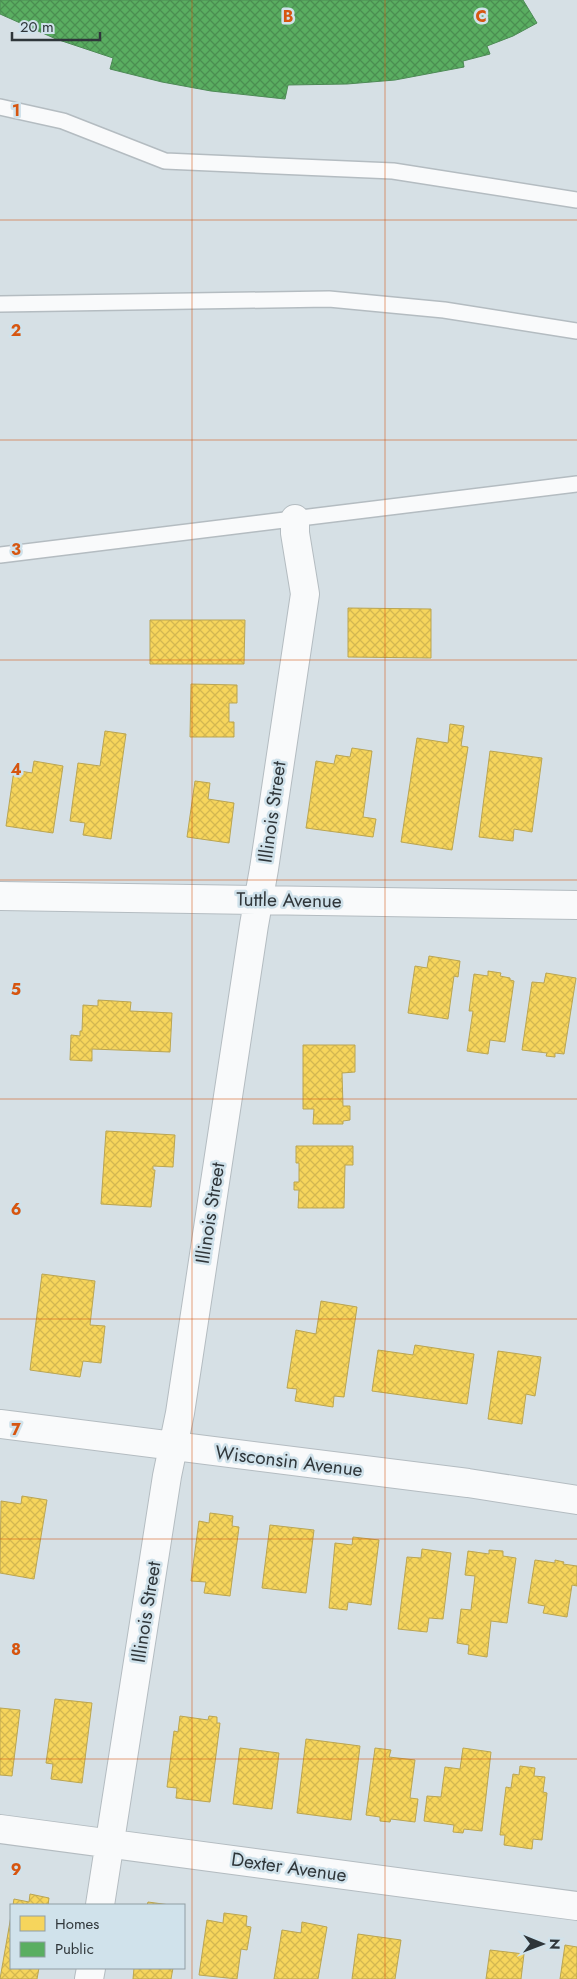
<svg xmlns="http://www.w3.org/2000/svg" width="577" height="1979" font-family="Jost,sans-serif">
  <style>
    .homes { fill: url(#homes-cross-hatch); stroke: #baa552 }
    .public { fill: url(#public-cross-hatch); stroke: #4d8a55 }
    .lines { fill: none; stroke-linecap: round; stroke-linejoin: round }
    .service-casing { stroke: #b4bcc1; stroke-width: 18 }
    .minor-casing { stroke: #b4bcc1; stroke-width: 30 }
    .service { stroke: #f9fafb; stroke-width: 15 }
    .minor { stroke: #f9fafb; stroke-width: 28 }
    .grid { fill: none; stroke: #d65611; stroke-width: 1; stroke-opacity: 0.55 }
    .labels { text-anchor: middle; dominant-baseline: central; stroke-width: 5; stroke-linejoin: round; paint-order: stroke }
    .street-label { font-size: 19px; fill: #2f363a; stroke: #d0e2eb }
    .grid-label { font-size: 16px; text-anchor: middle; font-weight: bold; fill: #d65611; stroke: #d0e2eb; stroke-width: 5; stroke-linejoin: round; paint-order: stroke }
  </style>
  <defs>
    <pattern id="homes-cross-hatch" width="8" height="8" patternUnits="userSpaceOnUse" patternTransform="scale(1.25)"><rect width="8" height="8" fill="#f6d55c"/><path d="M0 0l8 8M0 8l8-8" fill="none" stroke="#d3b751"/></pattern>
    <pattern id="public-cross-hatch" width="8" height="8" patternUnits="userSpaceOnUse" patternTransform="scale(1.25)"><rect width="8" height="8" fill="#5aae61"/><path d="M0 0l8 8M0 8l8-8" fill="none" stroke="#4b8e51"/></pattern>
  </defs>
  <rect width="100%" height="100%" fill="#d6e0e5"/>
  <path class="homes" d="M 348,608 L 431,609 L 431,658 L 348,657 Z
    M 150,620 L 245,620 L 244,664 L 150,664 Z
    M 191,684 L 237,685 L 237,703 L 229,703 L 229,722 L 234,722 L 234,737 L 190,737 Z
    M 450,724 L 464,726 L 461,746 L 468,747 L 452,850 L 401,842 L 417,738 L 448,743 Z
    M 105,731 L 126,734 L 111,839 L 83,835 L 85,823 L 70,821 L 78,763 L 100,766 Z
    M 352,748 L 372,751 L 363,817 L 376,819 L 373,837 L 306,828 L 316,761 L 334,764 L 336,755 L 350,757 Z
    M 490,751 L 542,758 L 532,832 L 514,829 L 513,841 L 479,837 Z
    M 34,761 L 63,766 L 53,833 L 6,826 L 14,770 L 32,773 Z
    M 195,781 L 210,783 L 208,799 L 234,803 L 229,843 L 187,837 Z
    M 429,956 L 460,961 L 458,977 L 454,976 L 448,1019 L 408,1013 L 415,966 L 427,968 Z
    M 488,971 L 501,973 L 500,976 L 510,978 L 510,980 L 514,981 L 505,1042 L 490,1040 L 488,1054 L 467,1051 L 473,1011 L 469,1011 L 474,974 L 488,976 Z
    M 546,973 L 576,978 L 564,1054 L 555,1053 L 555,1057 L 546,1056 L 547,1053 L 522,1050 L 532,982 L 544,983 Z
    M 98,1000 L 131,1002 L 130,1011 L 172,1013 L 170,1052 L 92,1049 L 92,1061 L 70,1060 L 71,1035 L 80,1036 L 80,1031 L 82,1031 L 83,1005 L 98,1006 Z
    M 303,1045 L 355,1045 L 355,1072 L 342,1073 L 343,1106 L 350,1106 L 350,1120 L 343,1121 L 343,1124 L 313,1124 L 314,1109 L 303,1109 Z
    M 106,1131 L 175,1135 L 173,1167 L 153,1166 L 153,1170 L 155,1170 L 151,1207 L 101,1204 Z
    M 296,1146 L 353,1146 L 353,1165 L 345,1165 L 344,1208 L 298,1208 L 299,1190 L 294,1190 L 294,1182 L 299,1182 L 299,1163 L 296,1163 Z
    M 42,1274 L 95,1281 L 90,1325 L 105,1326 L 101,1363 L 83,1361 L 80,1377 L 30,1370 Z
    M 321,1301 L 357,1307 L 344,1397 L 334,1396 L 333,1407 L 295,1401 L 297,1389 L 287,1388 L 296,1330 L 316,1334 Z
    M 415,1345 L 474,1354 L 467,1404 L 372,1391 L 378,1350 L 413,1355 Z
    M 498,1351 L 541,1357 L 535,1396 L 526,1394 L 522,1424 L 488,1419 Z
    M 22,1496 L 47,1500 L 34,1579 L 0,1573 L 1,1501 L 21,1504 Z
    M 210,1513 L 233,1516 L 232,1526 L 239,1527 L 230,1596 L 204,1593 L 206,1582 L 191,1581 L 199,1521 L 209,1523 Z
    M 270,1525 L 314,1530 L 306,1593 L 262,1588 Z
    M 353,1537 L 379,1540 L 371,1605 L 348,1602 L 347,1610 L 329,1608 L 335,1543 L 352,1545 Z
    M 422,1549 L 451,1553 L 443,1619 L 429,1618 L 427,1632 L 398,1629 L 407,1557 L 421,1558 Z
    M 489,1550 L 503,1551 L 503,1556 L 516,1558 L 507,1623 L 491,1621 L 487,1657 L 468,1654 L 469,1645 L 457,1643 L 461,1609 L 471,1610 L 475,1576 L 465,1575 L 468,1551 L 489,1554 Z
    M 535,1560 L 555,1563 L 555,1560 L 564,1562 L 563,1564 L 577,1566 L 577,1586 L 572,1585 L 567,1617 L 543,1613 L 545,1606 L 528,1603 Z
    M 55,1699 L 92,1703 L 82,1783 L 51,1779 L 53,1764 L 46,1763 Z
    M 0,1708 L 20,1710 L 12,1776 L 0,1775 Z
    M 180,1716 L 208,1720 L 209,1716 L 217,1717 L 217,1723 L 220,1723 L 210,1802 L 176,1798 L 177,1788 L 167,1787 L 174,1731 L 178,1732 Z
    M 306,1739 L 360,1746 L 351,1820 L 297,1813 Z
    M 240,1748 L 279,1753 L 272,1809 L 233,1804 Z
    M 375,1748 L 391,1750 L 389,1757 L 415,1760 L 410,1798 L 418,1799 L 415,1822 L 391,1819 L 390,1822 L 380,1821 L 380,1817 L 366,1815 Z
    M 463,1748 L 491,1752 L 482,1831 L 464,1829 L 463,1833 L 453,1832 L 454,1825 L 424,1821 L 427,1796 L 441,1797 L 445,1767 L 460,1769 Z
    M 520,1766 L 535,1768 L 534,1776 L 545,1777 L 543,1792 L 547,1793 L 542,1840 L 533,1839 L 532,1849 L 504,1845 L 505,1835 L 500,1835 L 506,1787 L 511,1788 L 513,1774 L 519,1775 Z
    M 30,1894 L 49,1898 L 48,1905 L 13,1905 L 14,1899 L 29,1902 Z
    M 148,1902 L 170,1905 L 147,1905 Z
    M 224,1913 L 247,1916 L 246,1926 L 251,1927 L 247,1950 L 241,1949 L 237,1979 L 199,1975 L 207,1920 L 223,1923 Z
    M 11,1916 L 11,1968 L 39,1968 L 37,1979 L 0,1979 Z
    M 302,1922 L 327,1927 L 318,1979 L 274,1979 L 282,1930 L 301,1933 Z
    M 358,1934 L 401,1940 L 395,1979 L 352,1979 Z
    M 565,1945 L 577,1947 L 577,1979 L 560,1979 Z
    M 490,1950 L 524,1954 L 521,1979 L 486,1979 Z
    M 134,1968 L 173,1968 L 171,1979 L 133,1979 Z"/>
  <path class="public" d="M 0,0 L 523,0 L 537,23 L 513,36 L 487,46 L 490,54 L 463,61 L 464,67 L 395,80 L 347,84 L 288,85 L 285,99 L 211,91 L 162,82 L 110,69 L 113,58 L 56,39 L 0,14 Z"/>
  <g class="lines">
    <g class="service-casing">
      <path id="service" d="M 0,107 L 63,121 L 165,161 L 393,171 L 577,200
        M 0,304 L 329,299 L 444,310 L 577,331
        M 0,555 L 577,484"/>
    </g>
    <g class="minor-casing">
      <path id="minor" d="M 0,896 L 577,905
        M 0,1424 L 468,1483 L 577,1500
        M 0,1829 L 577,1906
        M 100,1905 L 167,1476 L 180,1413 L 254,925 L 264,869 L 305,594 L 295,533 L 295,519
        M 89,1979 L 91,1968"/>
    </g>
    <use href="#service" class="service"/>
    <use href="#minor" class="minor"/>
  </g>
  <path class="grid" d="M 192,0 L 192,1979M 385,0 L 385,1979M 0,220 L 577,220M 0,440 L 577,440M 0,660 L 577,660M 0,880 L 577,880M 0,1099 L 577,1099M 0,1319 L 577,1319M 0,1539 L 577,1539M 0,1759 L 577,1759"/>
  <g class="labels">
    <g class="street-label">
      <text transform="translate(272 812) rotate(-82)">Illinois Street</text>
      <text transform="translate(289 900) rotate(1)">Tuttle Avenue</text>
      <text transform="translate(210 1213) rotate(-81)">Illinois Street</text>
      <text transform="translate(289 1461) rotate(7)">Wisconsin Avenue</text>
      <text transform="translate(146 1612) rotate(-81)">Illinois Street</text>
      <text transform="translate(289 1867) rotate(8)">Dexter Avenue</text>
    </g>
  </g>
  <g class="grid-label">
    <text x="288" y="22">B</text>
    <text x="481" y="22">C</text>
    <text x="16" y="116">1</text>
    <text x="16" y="336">2</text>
    <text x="16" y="555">3</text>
    <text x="16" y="775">4</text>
    <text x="16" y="995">5</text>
    <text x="16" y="1215">6</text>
    <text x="16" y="1435">7</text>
    <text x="16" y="1655">8</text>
    <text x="16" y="1875">9</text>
  </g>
  <rect x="10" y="1904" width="175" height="65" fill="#d0e2eb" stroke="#909da4"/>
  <rect x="20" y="1916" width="25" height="15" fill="#f6d55c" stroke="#909da4"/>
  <text x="55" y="1929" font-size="15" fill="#2f363a">Homes</text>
  <rect x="20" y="1942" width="25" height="15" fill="#5aae61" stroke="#909da4"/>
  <text x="55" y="1954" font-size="15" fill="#2f363a">Public</text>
  <g transform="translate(542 1944) rotate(91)" stroke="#d0e2eb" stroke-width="4" paint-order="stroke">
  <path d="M0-4L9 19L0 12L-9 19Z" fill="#2f363a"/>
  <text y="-8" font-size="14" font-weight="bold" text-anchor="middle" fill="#2f363a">N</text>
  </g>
  <path d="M12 32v8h88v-8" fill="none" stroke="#2f363a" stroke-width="2.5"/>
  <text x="20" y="32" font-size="15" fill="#2f363a" stroke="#d0e2eb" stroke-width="4" paint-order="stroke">20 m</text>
</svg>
